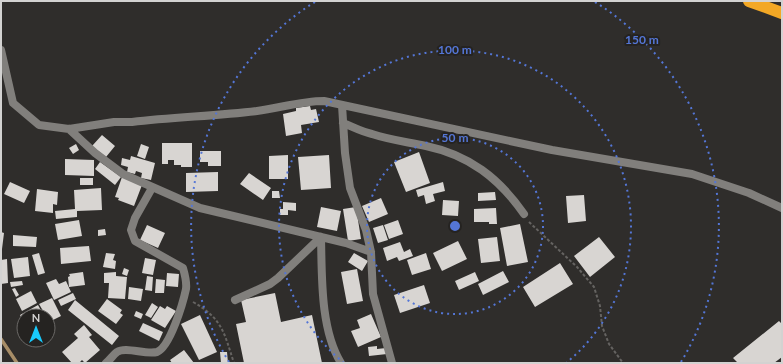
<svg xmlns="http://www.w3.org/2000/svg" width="783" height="364" font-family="Lato,sans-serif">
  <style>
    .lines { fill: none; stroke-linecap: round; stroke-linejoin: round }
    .stream { stroke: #a78d67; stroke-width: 3.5 }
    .building { fill: #d8d5d2 }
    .path { stroke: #656361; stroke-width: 2; stroke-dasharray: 3 2; stroke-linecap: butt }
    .street { stroke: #817f7c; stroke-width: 8 }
    .highway { stroke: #f3a825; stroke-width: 12 }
    .ring { fill: none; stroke: #5476d6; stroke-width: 2; stroke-dasharray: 2 4 }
    .centre { fill: #5476d6; stroke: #252321; stroke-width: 2 }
    .ring-label { font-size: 12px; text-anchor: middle; font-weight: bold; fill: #5476d6; stroke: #252321; stroke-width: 4; stroke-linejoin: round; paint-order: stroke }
  </style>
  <rect width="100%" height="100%" fill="#2f2d2b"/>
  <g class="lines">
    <path class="stream" d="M 1,339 L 17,363"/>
  </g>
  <path class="building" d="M 310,106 L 311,110 L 316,109 L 319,122 L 301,125 L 302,133 L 286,136 L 283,114 L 296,111 L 296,108 Z
    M 102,135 L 115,146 L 106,157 L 92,146 Z
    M 162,143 L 192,143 L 192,167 L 181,167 L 181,165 L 174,165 L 174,160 L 168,160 L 168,164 L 162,164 Z
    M 76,144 L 79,150 L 73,154 L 69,148 Z
    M 141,144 L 149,147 L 145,159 L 137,156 Z
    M 200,151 L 221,151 L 221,166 L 208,166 L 208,162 L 200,162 Z
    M 419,152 L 430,183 L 406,192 L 394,162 Z
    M 288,155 L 288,179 L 269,179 L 269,156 Z
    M 329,155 L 331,188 L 301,190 L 298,157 Z
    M 131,156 L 155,163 L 151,180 L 141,178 L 142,173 L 136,171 L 135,174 L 127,172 L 128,167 L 121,165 L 122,158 L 130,160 Z
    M 65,159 L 94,160 L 94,176 L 65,175 Z
    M 100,162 L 121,177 L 115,185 L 95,169 Z
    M 218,172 L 218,191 L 186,192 L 186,173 Z
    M 249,173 L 271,188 L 263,200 L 240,184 Z
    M 122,177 L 142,185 L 134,206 L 118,200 L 119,198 L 115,197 Z
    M 80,178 L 93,178 L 93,185 L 80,185 Z
    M 10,182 L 30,191 L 24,203 L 4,194 Z
    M 443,182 L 445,191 L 433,194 L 435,201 L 426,204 L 424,195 L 418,197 L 416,190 Z
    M 101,188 L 102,210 L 77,211 L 77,217 L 56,219 L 55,211 L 75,209 L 74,190 Z
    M 37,189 L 58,192 L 57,205 L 53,204 L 53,213 L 35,211 Z
    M 272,191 L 279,191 L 280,198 L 272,198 Z
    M 495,192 L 496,200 L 478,201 L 478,193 Z
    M 584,195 L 586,221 L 568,223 L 566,196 Z
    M 381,198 L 388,214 L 369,222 L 362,206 Z
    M 443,200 L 459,201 L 458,216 L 442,215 Z
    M 283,202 L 296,203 L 296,211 L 288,210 L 288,215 L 280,215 L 280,209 L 283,209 Z
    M 321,207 L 341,211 L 337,231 L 317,227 Z
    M 356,207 L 361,239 L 348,241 L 343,209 Z
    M 496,208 L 497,224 L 489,224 L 489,222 L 474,222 L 474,209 Z
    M 79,220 L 82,236 L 58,240 L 55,224 Z
    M 398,220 L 403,234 L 389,239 L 384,225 Z
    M 520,224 L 528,262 L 507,266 L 500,228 Z
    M 147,225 L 165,233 L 158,248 L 140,240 Z
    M 383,225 L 388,240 L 378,243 L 373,228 Z
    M 105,229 L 106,235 L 98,236 L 98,230 Z
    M 1,232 L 4,233 L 2,249 L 1,249 Z
    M 13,235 L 37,237 L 36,247 L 13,246 Z
    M 497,237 L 500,261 L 481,263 L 478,239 Z
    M 599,237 L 615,257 L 590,277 L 574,256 Z
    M 458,241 L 467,259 L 442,271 L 433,253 Z
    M 400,242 L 404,252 L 410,249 L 413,256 L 399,261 L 397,257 L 387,261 L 383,248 Z
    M 89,246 L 91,261 L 61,264 L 60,248 Z
    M 39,253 L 45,273 L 38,275 L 32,255 Z
    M 106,253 L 115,254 L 113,260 L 116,261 L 115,269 L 103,267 Z
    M 354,253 L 368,261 L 362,271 L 348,262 Z
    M 426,253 L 431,269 L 412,275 L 407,260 Z
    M 28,257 L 30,276 L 14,278 L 11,259 Z
    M 145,258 L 156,260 L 153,275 L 142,273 Z
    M 7,259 L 8,283 L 1,284 L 1,260 Z
    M 560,263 L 573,284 L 535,307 L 523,287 Z
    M 124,268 L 129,270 L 127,276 L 122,274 Z
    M 357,269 L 363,301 L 347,304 L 341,272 Z
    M 503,271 L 509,282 L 483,295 L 478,284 Z
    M 83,272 L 85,285 L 69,287 L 68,277 L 70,276 L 69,274 Z
    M 116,272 L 116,276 L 127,277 L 125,299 L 108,298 L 109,283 L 104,283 L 104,273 Z
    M 475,272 L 479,281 L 459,290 L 455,281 Z
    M 167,273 L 179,274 L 178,287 L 166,286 Z
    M 147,276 L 153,277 L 152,291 L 145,290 Z
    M 56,279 L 59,284 L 66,281 L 71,292 L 54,300 L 46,283 Z
    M 156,279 L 165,280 L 164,293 L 155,293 Z
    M 22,281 L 23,285 L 11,287 L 10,282 Z
    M 424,285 L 430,303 L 400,313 L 394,295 Z
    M 129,287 L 143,289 L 141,301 L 128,299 Z
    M 15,288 L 19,295 L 16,297 L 12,289 Z
    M 31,291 L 37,303 L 22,311 L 16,299 Z
    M 73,293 L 76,299 L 61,306 L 58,300 Z
    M 275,293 L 281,322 L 312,315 L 322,363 L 244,363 L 236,324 L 246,322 L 241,300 Z
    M 52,298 L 61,316 L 49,322 L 48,316 L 46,316 L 39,304 Z
    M 107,299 L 122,310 L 120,313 L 123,315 L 116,324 L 98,311 Z
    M 75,300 L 119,336 L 112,345 L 68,310 Z
    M 152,303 L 158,307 L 151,318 L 145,315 Z
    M 38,305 L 44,316 L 24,316 L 24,323 L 20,315 Z
    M 160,306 L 165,309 L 167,306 L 176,311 L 165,328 L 151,320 Z
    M 136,311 L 143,314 L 141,319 L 134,316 Z
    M 371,314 L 381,337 L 358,347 L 351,331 L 360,328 L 357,320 Z
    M 200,315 L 217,352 L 199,360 L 181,324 Z
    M 779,321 L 782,324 L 782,357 L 774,363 L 738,363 L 733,358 Z
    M 143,323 L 163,332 L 159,341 L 139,331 Z
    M 84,325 L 92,335 L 89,337 L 100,350 L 85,363 L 82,360 L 79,363 L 72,363 L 62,352 L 78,338 L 74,334 Z
    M 377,346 L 377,349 L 386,348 L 387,354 L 369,356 L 368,347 Z
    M 184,350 L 194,363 L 172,363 L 170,360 Z
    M 220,352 L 227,352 L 228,363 L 221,363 Z"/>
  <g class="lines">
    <path class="path" d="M 529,222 L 577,267 L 594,287 L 600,306 L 602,326 L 609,344 L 623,363
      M 193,302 C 223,319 224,333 234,363"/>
    <path class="street" d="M 1,50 L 13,103 L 39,125 L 69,129 L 114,122 L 132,122 C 174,117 216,116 257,111 C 280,108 301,101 324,101 L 552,150 L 692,174 L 749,193 L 782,208
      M 342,105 L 345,153 L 350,188 L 366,230 L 371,252 L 373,294 L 392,363
      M 343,123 C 353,127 362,132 372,134 C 390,140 408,142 426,146 C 469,155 499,178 524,214
      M 69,129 L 95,153 L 123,174 L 200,208 L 346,243 L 371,252
      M 321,237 C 322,275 320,329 341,363
      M 235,300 L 270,284 L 278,278 L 321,237
      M 106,363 C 110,360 113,355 117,352 C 126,346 145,355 157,352 C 170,347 183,303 186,289 C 187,282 185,275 183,268 L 135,241 L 131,230 L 135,218 L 152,188"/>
    <path class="highway" d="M 749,1 L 782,13"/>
  </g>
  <g class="ring">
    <circle cx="455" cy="226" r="88"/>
    <path d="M344 363A176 176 0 1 1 566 363"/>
    <path d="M229 362A264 264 0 0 1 315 2M595 2A264 264 0 0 1 681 362"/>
  </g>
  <circle cx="455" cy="226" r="6" class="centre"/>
  <g class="ring-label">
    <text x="642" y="44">150 m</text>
    <text x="455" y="54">100 m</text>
    <text x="455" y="142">50 m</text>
  </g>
  <rect width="783" height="364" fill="none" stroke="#d3d2d1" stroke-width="4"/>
  <g transform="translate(36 328)"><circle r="19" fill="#252321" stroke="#6b6967"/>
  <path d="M0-3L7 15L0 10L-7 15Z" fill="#19cafc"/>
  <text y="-6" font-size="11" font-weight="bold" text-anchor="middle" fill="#d3d2d1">N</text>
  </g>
</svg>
